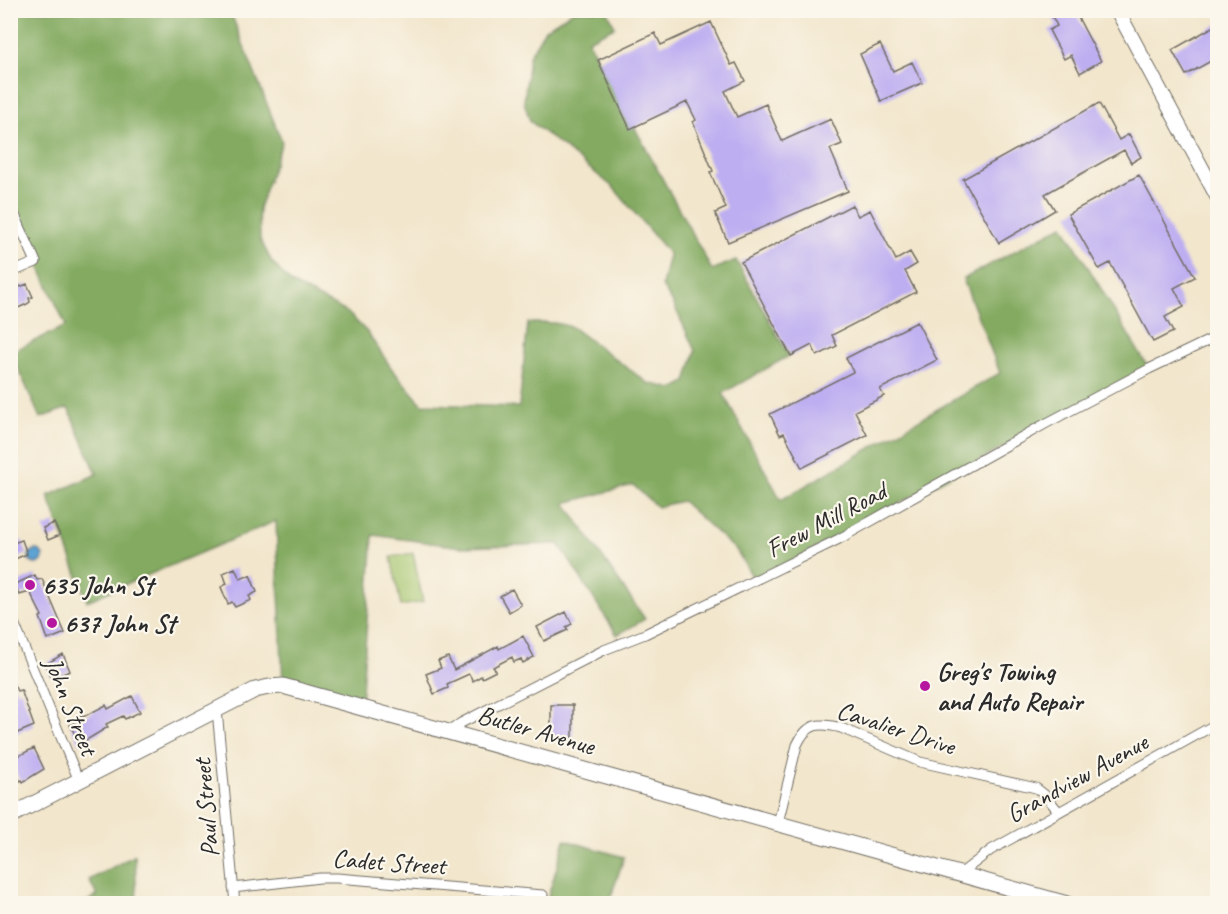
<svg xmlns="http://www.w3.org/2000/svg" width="1228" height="914" font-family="Caveat,sans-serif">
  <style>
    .green { fill: #a4c46c; stroke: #68784c; stroke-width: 1.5 }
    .forest { fill: #83aa60; stroke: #576a46; stroke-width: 1.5 }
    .water { fill: #5da3d3; stroke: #44677f; stroke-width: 1.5 }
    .building { fill: #bdaef1 }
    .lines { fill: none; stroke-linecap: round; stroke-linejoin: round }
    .street-casing { stroke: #716c63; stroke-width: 11 }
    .secondary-casing { stroke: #716c63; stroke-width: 16 }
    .primary-casing { stroke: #716c63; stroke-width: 17 }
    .street { stroke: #fff; stroke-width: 9 }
    .secondary { stroke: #fff; stroke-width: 14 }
    .primary { stroke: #fff; stroke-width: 15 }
    .poi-dot { fill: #b5179e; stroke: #fbf7ec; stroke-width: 2 }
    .labels { text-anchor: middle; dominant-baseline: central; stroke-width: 4.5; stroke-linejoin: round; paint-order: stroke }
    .street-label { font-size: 26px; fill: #2b2b2b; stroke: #fbf7ec }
    .poi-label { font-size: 26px; font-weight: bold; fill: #2b2b2b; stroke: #fbf7ec; text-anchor: start }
  </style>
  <rect width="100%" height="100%" fill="#fbf7ec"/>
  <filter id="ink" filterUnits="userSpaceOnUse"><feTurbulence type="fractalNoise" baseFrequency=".0167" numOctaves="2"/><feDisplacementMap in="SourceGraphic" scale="12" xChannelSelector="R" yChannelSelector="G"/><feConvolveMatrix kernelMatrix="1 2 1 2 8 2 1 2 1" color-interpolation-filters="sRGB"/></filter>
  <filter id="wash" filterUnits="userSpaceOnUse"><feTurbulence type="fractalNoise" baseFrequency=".008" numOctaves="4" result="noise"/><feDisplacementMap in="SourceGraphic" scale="24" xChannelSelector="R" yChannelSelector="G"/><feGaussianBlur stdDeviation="1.35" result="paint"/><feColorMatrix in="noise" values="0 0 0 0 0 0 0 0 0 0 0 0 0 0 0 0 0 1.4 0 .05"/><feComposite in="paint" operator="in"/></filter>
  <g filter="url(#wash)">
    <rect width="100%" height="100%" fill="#f2e6cc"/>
    <path class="green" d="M 413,553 L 423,602 L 401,606 L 391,557 Z"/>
    <path class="forest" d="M 607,10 L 615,27 L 588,40 L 598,60 L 712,270 L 736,260 L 789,356 L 723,393 L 781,500 L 1000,373 L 963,279 L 1063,225 L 1149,369 L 755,581 L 737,551 L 682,501 L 657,507 L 633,485 L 565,503 L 645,619 L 617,635 L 559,544 L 461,547 L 373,535 L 361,706 L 283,686 L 276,521 L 87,601 L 48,496 L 97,474 L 68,408 L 40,418 L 11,352 L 66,326 L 11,204 L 11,11 L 230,11 L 282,142 L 259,208 L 260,239 L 272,262 L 291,283 L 347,312 L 367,332 L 392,369 L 422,404 L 519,407 L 528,323 L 555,323 L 572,327 L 648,383 L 673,389 L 686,382 L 695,351 L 673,303 L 662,286 L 669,254 L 613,187 L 530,121 L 524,102 L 529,56 L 545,29 L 572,12 L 572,11 Z
      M 565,840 L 624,857 L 609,903 L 546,903 Z
      M 135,855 L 137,903 L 84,903 L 97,896 L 89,880 Z"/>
    <path class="water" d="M29 557a7 7 0 1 1 14 0a7 7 0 1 1-14 0Z"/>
    <g id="blocks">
      <path class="building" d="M 1057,10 L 1074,10 L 1101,61 L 1080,73 L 1071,55 L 1064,59 L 1049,30 L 1057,26 L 1051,14 Z
        M 711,22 L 731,65 L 736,63 L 745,81 L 725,91 L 737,117 L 766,104 L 782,141 L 831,119 L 842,144 L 830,149 L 848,191 L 728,242 L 715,213 L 726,208 L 710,172 L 713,171 L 693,122 L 696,120 L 687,102 L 630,129 L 598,60 L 655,33 L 661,45 Z
        M 1218,24 L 1218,57 L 1186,75 L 1172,50 Z
        M 880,44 L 893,71 L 912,62 L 922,83 L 881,101 L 860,54 Z
        M 1099,103 L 1119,140 L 1129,134 L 1141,157 L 1131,163 L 1124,150 L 1045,194 L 1055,210 L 999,243 L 963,179 Z
        M 1139,175 L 1195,277 L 1174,288 L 1184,307 L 1165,317 L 1173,332 L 1153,342 L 1110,263 L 1099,269 L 1068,214 Z
        M 852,205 L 858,216 L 870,210 L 896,260 L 910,252 L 917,264 L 905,271 L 916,292 L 832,335 L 837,346 L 817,356 L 812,345 L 791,356 L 741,262 Z
        M 17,281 L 20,287 L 27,284 L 33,297 L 29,298 L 30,302 L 27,304 L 18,308 L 10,294 L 10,284 Z
        M 917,322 L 937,360 L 880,389 L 884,396 L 855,411 L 867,435 L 802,468 L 784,433 L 780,435 L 770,414 L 853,372 L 846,358 Z
        M 54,523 L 60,535 L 48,540 L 43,528 Z
        M 22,540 L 27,554 L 10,561 L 10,544 Z
        M 235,568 L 240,579 L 250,575 L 257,592 L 249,596 L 251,600 L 235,607 L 232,602 L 228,604 L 221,587 L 227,584 L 223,573 Z
        M 35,575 L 37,580 L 42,579 L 65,633 L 48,640 L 40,617 L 42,616 L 30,592 L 19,595 L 15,584 Z
        M 512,589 L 521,605 L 509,612 L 500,596 Z
        M 566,612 L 572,624 L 566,627 L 568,630 L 544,641 L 537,627 Z
        M 523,636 L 534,657 L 523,663 L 521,659 L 514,662 L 512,657 L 493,667 L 496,671 L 482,678 L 481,676 L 473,681 L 469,674 L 447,684 L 448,688 L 434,694 L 426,674 L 441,668 L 438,661 L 448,657 L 454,670 L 498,646 L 499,649 Z
        M 63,654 L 70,671 L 55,677 L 54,675 L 51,676 L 46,664 Z
        M 10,677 L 17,691 L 21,690 L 34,726 L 10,736 Z
        M 132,696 L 140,712 L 125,719 L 123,716 L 106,724 L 108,727 L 80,744 L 70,725 L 75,722 L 73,719 L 82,714 L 83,717 L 106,705 L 108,709 Z
        M 551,705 L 573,705 L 573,738 L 551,737 Z
        M 34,748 L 44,769 L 23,782 L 22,780 L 20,781 L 10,760 Z"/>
    </g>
  </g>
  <g filter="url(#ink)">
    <use href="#blocks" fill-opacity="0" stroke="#716c63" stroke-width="1.5"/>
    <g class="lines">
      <g class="street-casing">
        <path id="street" d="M 10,204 L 36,262 L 10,273
          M 10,613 L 79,781
          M 217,710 L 235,904
          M 450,731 L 461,723 L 604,650 L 645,634 L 839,539 L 1045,424 L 1149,369 L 1218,336
          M 778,823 L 797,745 C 807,723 819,722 841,728 L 920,762 L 1036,788 L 1045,795 L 1059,812
          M 960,874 L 991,850 L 1218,723
          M 233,888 L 320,878 L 337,878 L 543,895"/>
      </g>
      <g class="secondary-casing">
        <path id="secondary" d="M 1117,10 L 1218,198"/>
      </g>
      <g class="primary-casing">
        <path id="primary" d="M 10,816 L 255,690 L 269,687 L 283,686 L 1067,904"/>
      </g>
      <use href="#street" class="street"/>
      <use href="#secondary" class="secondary"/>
      <use href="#primary" class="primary"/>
    </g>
  </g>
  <g class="poi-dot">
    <circle cx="30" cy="585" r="6"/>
    <circle cx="52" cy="623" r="6"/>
    <circle cx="925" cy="686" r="6"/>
  </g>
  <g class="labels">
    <g class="street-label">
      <text transform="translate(826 520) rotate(-28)">Frew Mill Road</text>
      <text transform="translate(71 706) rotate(68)">John Street</text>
      <text transform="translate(896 728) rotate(18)">Cavalier Drive</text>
      <text transform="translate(536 730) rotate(16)">Butler Avenue</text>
      <text transform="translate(1077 778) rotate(-29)">Grandview Avenue</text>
      <text transform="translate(206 808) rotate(-95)">Paul Street</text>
      <text transform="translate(389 862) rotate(4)">Cadet Street</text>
    </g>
    <g class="poi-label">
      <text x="42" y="585">635 John St</text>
      <text x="64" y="623">637 John St</text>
      <text x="937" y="671">Greg's Towing<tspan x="937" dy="30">and Auto Repair</tspan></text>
    </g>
  </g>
  <rect width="1228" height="914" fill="none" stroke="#fbf7ec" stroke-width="36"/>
</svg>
